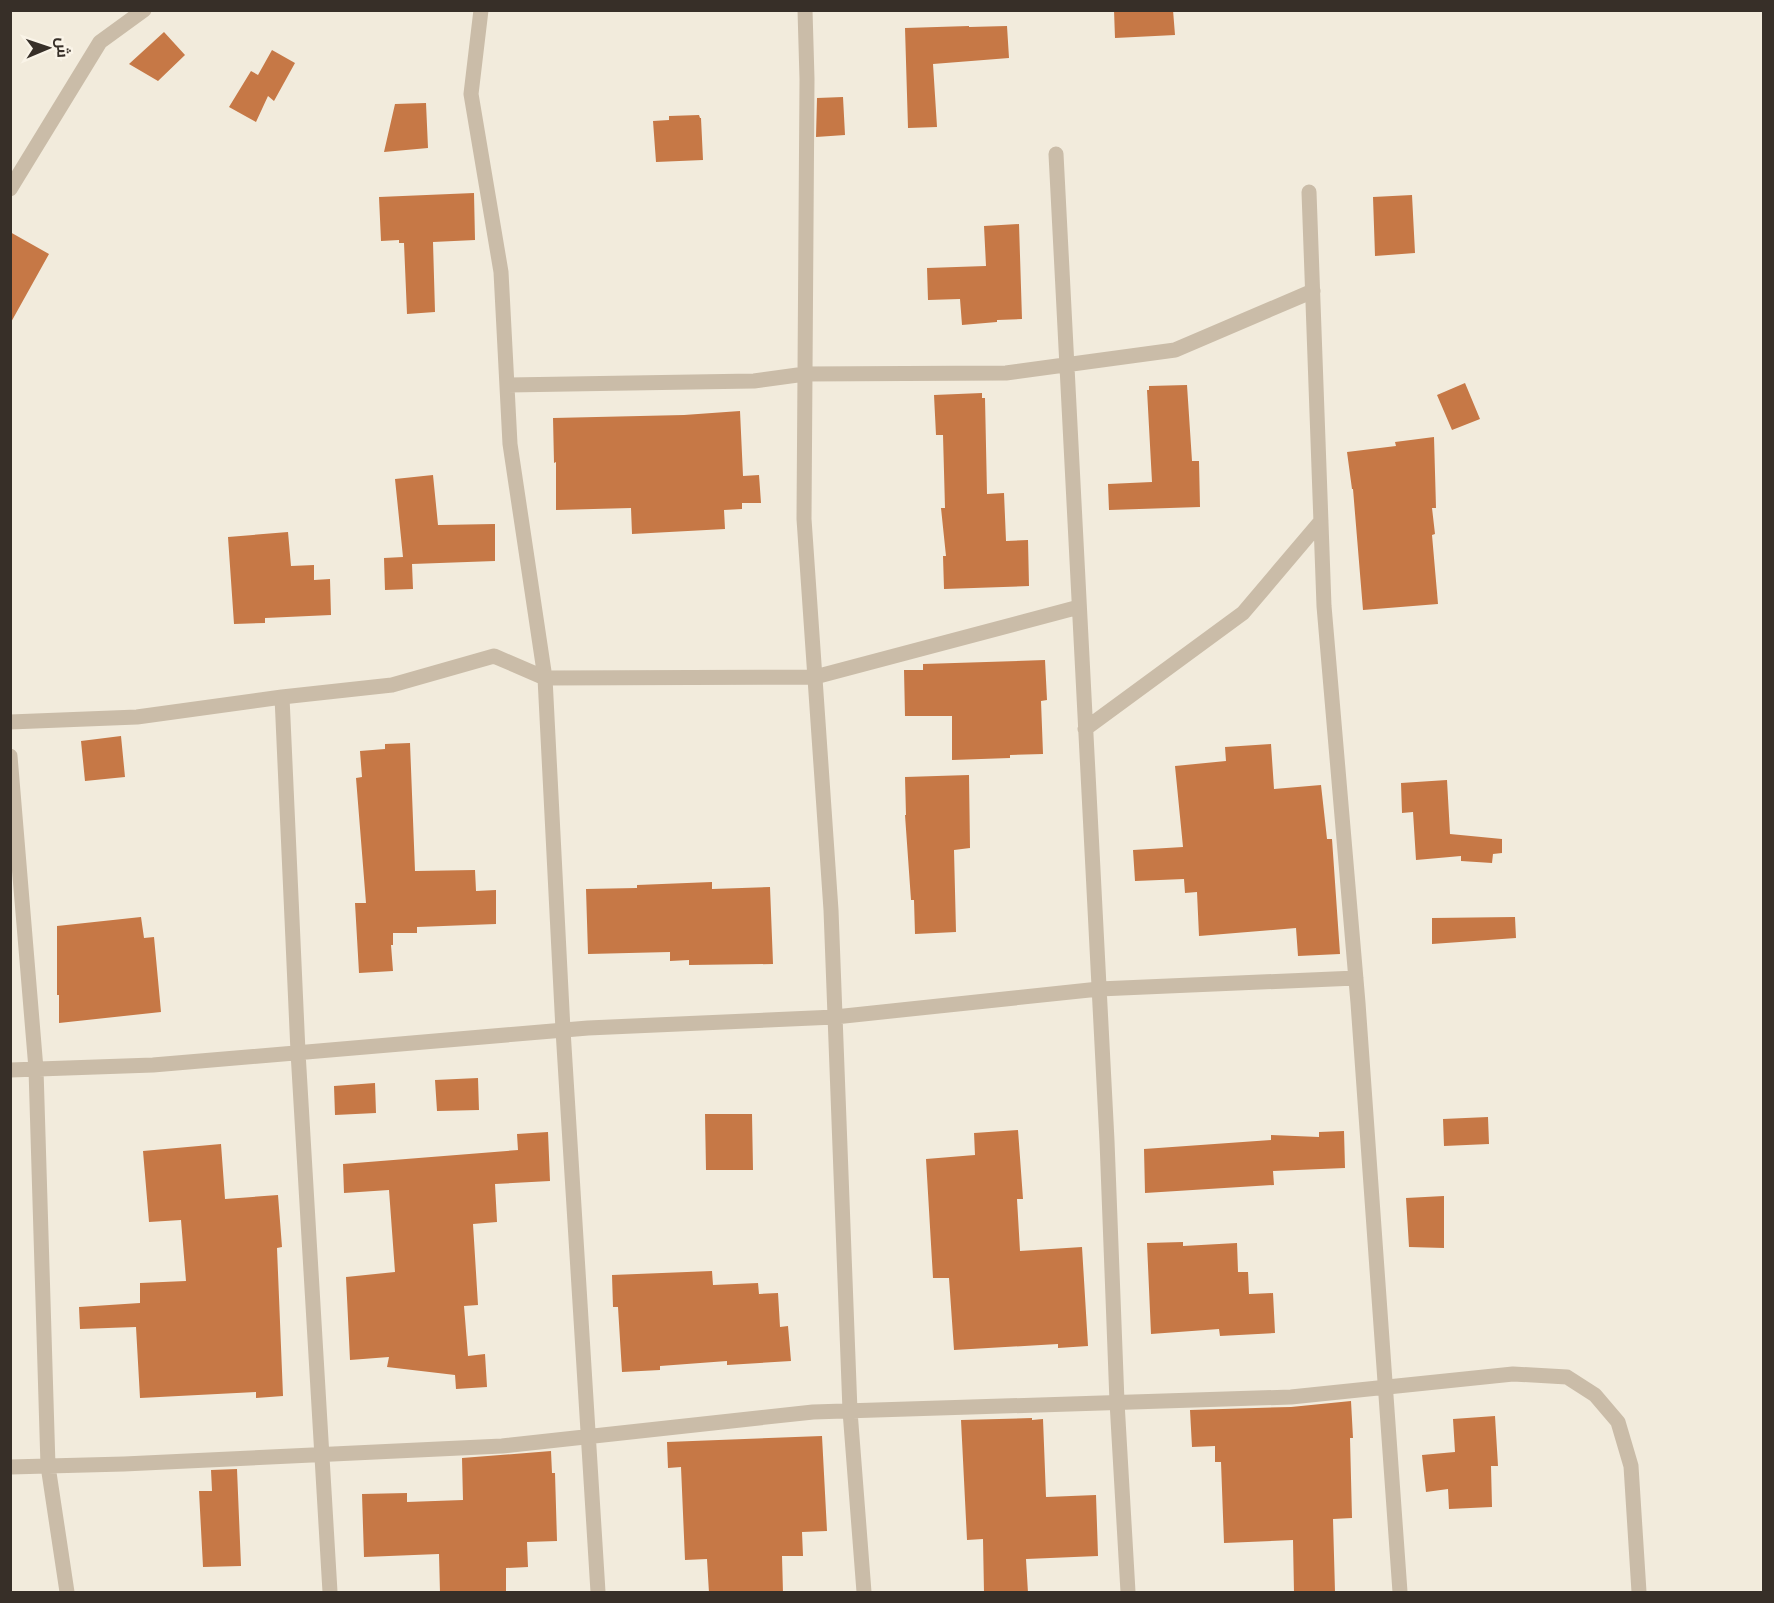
<svg xmlns="http://www.w3.org/2000/svg" width="1774" height="1603" font-family="Helvetica,Cairo,sans-serif">
  <style>
    .building { fill: #c67846 }
    .lines { fill: none; stroke-linecap: round; stroke-linejoin: round }
    .minor { stroke: #cabca8; stroke-width: 15 }
  </style>
  <rect width="100%" height="100%" fill="#f2ebdc"/>
  <path class="building" d="M 1114,10 L 1173,10 L 1175,35 L 1115,38 Z
    M 969,26 L 969,27 L 1007,26 L 1009,58 L 933,64 L 937,127 L 908,128 L 905,28 Z
    M 164,32 L 185,55 L 158,81 L 129,64 Z
    M 272,50 L 295,63 L 274,101 L 268,96 L 256,122 L 229,107 L 251,71 L 258,75 Z
    M 843,97 L 845,135 L 816,137 L 817,98 Z
    M 426,103 L 428,148 L 384,152 L 395,104 Z
    M 699,115 L 700,118 L 701,118 L 703,160 L 656,162 L 653,121 L 669,120 L 669,116 Z
    M 474,193 L 475,240 L 433,242 L 435,312 L 407,314 L 404,243 L 399,243 L 399,240 L 381,241 L 379,197 Z
    M 1412,195 L 1415,253 L 1375,256 L 1373,197 Z
    M 1019,224 L 1022,319 L 997,320 L 997,322 L 962,325 L 960,299 L 928,300 L 927,268 L 986,266 L 984,226 Z
    M 10,232 L 49,254 L 10,324 Z
    M 1465,383 L 1480,419 L 1452,430 L 1437,395 Z
    M 1187,385 L 1192,461 L 1199,461 L 1200,507 L 1109,510 L 1108,484 L 1152,482 L 1147,390 L 1149,390 L 1149,386 Z
    M 982,393 L 982,398 L 985,398 L 987,494 L 1004,493 L 1006,541 L 1028,540 L 1029,586 L 944,589 L 943,556 L 946,556 L 941,508 L 945,508 L 943,435 L 936,435 L 934,395 Z
    M 740,411 L 743,476 L 759,475 L 761,503 L 742,503 L 742,509 L 724,510 L 725,529 L 632,534 L 631,508 L 556,510 L 556,462 L 554,463 L 553,418 L 684,415 Z
    M 1434,437 L 1436,508 L 1432,508 L 1435,534 L 1432,535 L 1438,604 L 1363,610 L 1353,489 L 1352,489 L 1347,452 L 1396,446 L 1395,442 Z
    M 433,475 L 438,525 L 495,524 L 495,561 L 412,564 L 413,589 L 385,590 L 384,558 L 403,557 L 395,479 Z
    M 288,532 L 291,566 L 314,565 L 314,580 L 330,579 L 331,615 L 265,618 L 265,623 L 234,624 L 228,537 Z
    M 1045,660 L 1047,700 L 1041,701 L 1043,754 L 1010,755 L 1010,758 L 952,760 L 952,716 L 905,716 L 904,670 L 923,670 L 923,664 Z
    M 121,736 L 125,777 L 85,781 L 81,741 Z
    M 410,743 L 415,871 L 475,870 L 476,891 L 496,890 L 496,924 L 417,927 L 417,933 L 393,933 L 393,945 L 391,945 L 393,971 L 359,973 L 355,903 L 366,903 L 356,778 L 362,777 L 360,751 L 385,749 L 385,744 Z
    M 1271,744 L 1274,789 L 1321,785 L 1327,839 L 1332,839 L 1340,954 L 1298,956 L 1296,928 L 1199,936 L 1197,892 L 1185,893 L 1184,879 L 1135,881 L 1133,850 L 1183,847 L 1175,766 L 1226,761 L 1225,747 Z
    M 969,775 L 970,848 L 954,850 L 956,932 L 915,934 L 914,900 L 911,900 L 905,815 L 906,815 L 905,777 Z
    M 1447,780 L 1450,834 L 1502,839 L 1502,853 L 1493,854 L 1492,863 L 1461,861 L 1461,856 L 1416,860 L 1413,812 L 1402,813 L 1401,783 Z
    M 712,882 L 712,889 L 770,887 L 773,964 L 689,965 L 689,960 L 670,961 L 670,952 L 588,954 L 586,889 L 637,888 L 637,885 Z
    M 141,917 L 144,938 L 154,937 L 161,1012 L 59,1023 L 59,995 L 57,995 L 57,926 Z
    M 1515,917 L 1516,938 L 1432,944 L 1432,918 Z
    M 478,1078 L 479,1110 L 437,1111 L 435,1080 Z
    M 375,1083 L 376,1113 L 335,1115 L 334,1086 Z
    M 705,1114 L 752,1114 L 753,1170 L 706,1170 Z
    M 1488,1117 L 1489,1144 L 1444,1146 L 1443,1119 Z
    M 1018,1130 L 1023,1199 L 1017,1199 L 1020,1251 L 1082,1247 L 1088,1346 L 1058,1348 L 1058,1344 L 954,1350 L 949,1278 L 933,1278 L 926,1159 L 975,1155 L 974,1133 Z
    M 1344,1131 L 1345,1168 L 1273,1171 L 1274,1185 L 1145,1193 L 1144,1149 L 1271,1140 L 1271,1135 L 1319,1137 L 1319,1132 Z
    M 548,1132 L 550,1181 L 495,1184 L 497,1222 L 473,1224 L 478,1305 L 464,1306 L 468,1356 L 485,1354 L 487,1387 L 456,1389 L 455,1375 L 387,1367 L 389,1357 L 350,1360 L 346,1277 L 395,1272 L 389,1190 L 344,1193 L 343,1164 L 518,1150 L 517,1134 Z
    M 221,1144 L 225,1199 L 278,1195 L 282,1247 L 277,1248 L 283,1396 L 256,1398 L 256,1392 L 140,1398 L 136,1327 L 80,1329 L 79,1307 L 140,1303 L 140,1283 L 186,1281 L 181,1220 L 149,1222 L 143,1151 Z
    M 1444,1196 L 1444,1248 L 1409,1247 L 1406,1198 Z
    M 1183,1242 L 1183,1246 L 1237,1243 L 1238,1272 L 1248,1272 L 1249,1294 L 1273,1293 L 1275,1333 L 1220,1336 L 1219,1329 L 1151,1334 L 1147,1243 Z
    M 712,1271 L 713,1285 L 758,1283 L 759,1294 L 778,1293 L 780,1327 L 788,1326 L 791,1361 L 727,1365 L 727,1361 L 660,1366 L 660,1370 L 622,1372 L 618,1307 L 613,1307 L 612,1275 Z
    M 1351,1401 L 1353,1438 L 1350,1438 L 1352,1518 L 1333,1519 L 1335,1592 L 1294,1593 L 1293,1540 L 1224,1543 L 1221,1462 L 1215,1462 L 1215,1446 L 1192,1447 L 1190,1410 L 1291,1407 Z
    M 1495,1416 L 1498,1466 L 1491,1466 L 1492,1507 L 1449,1509 L 1448,1489 L 1426,1492 L 1422,1455 L 1455,1452 L 1453,1419 Z
    M 1032,1418 L 1032,1420 L 1043,1419 L 1046,1497 L 1096,1495 L 1098,1556 L 1026,1559 L 1028,1593 L 984,1593 L 983,1539 L 967,1540 L 961,1420 Z
    M 822,1436 L 827,1531 L 802,1532 L 803,1556 L 782,1556 L 783,1593 L 709,1593 L 707,1559 L 685,1560 L 681,1467 L 668,1468 L 667,1442 Z
    M 551,1451 L 552,1473 L 555,1473 L 557,1541 L 527,1542 L 528,1567 L 506,1568 L 506,1593 L 440,1593 L 439,1554 L 364,1557 L 362,1494 L 407,1493 L 407,1502 L 463,1500 L 462,1458 Z
    M 237,1469 L 241,1566 L 203,1567 L 199,1491 L 212,1491 L 211,1470 Z"/>
  <g class="lines">
    <path class="minor" d="M 481,10 L 471,94 L 501,272 L 510,444 L 545,678 L 563,1030 L 598,1592
      M 805,10 L 807,79 L 804,519 L 831,910 L 850,1411 L 864,1592
      M 1056,154 L 1107,1141 L 1117,1402 L 1128,1592
      M 10,189 L 100,42 L 144,10
      M 1309,192 L 1324,606 L 1358,1003 L 1400,1592
      M 507,385 L 754,381 L 805,374 L 1006,373 L 1175,350 L 1313,291
      M 282,697 L 298,1052 L 330,1592
      M 10,722 L 137,717 L 282,697 L 392,685 L 494,656 L 545,678 L 815,677 L 1079,607
      M 1085,729 L 1243,613 L 1321,521
      M 10,756 L 36,1069 L 48,1466 L 67,1592
      M 10,1070 L 153,1065 L 588,1028 L 835,1017 L 1099,989 L 1356,978
      M 10,1467 L 124,1464 L 502,1446 L 813,1412 L 1291,1397 L 1513,1374 L 1567,1377 L 1595,1395 L 1618,1422 L 1631,1466 L 1639,1592"/>
  </g>
  <rect width="1774" height="1603" fill="none" stroke="#372f28" stroke-width="24"/>
  <g transform="translate(48 48) rotate(88)" stroke="#faf4e8" stroke-width="4.5" paint-order="stroke">
  <path d="M0-4.5L10 22L0 15L-10 22Z" fill="#372f28"/>
  <text y="-9" font-size="16" font-weight="bold" text-anchor="middle" fill="#372f28">ش</text>
  </g>
</svg>
